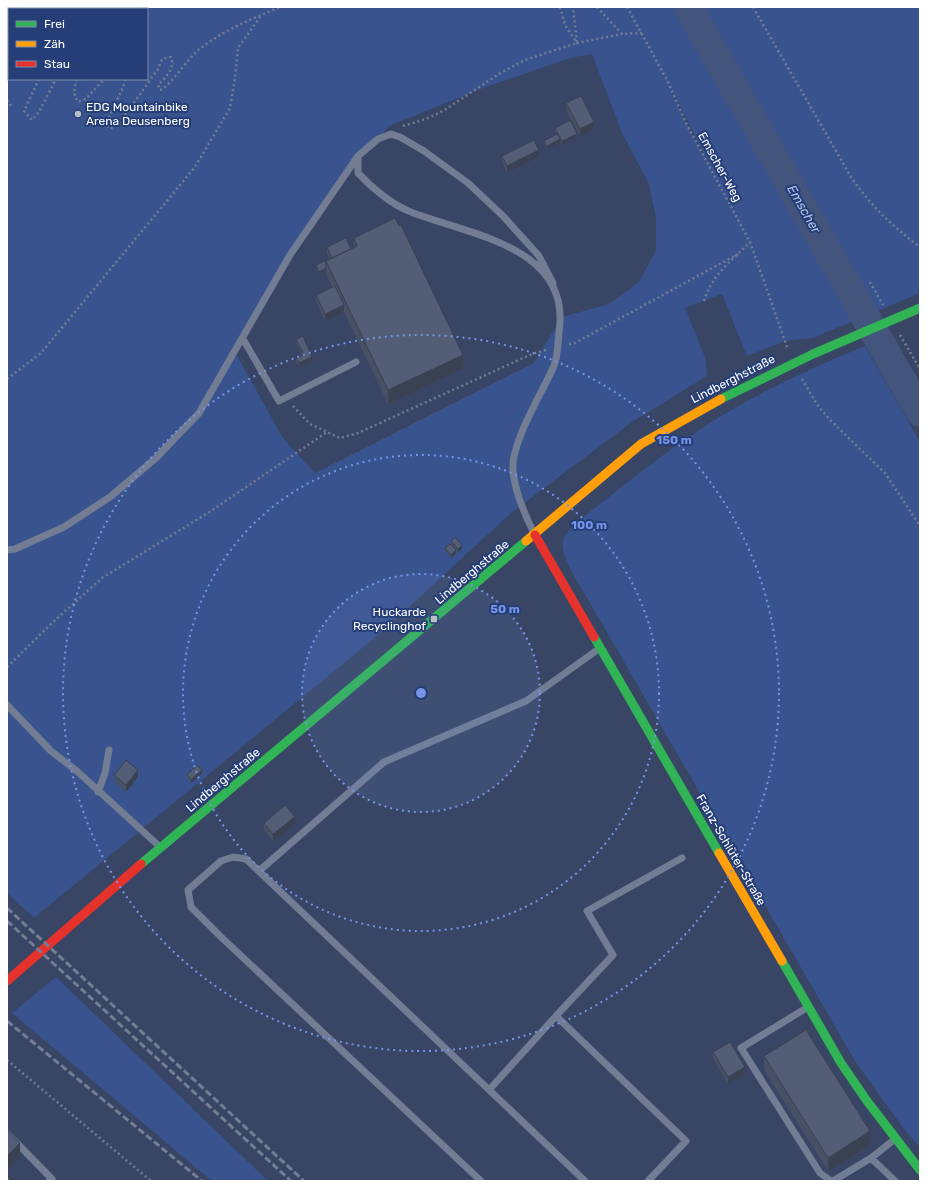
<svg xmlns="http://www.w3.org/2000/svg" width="927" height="1188" font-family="Rubik,sans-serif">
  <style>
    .green { fill: #39538e; fill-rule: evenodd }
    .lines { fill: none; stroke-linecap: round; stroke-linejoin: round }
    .river { stroke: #43547d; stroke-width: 29 }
    .path { stroke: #727c93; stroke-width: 2.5; stroke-dasharray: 2 3; stroke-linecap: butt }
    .lane { stroke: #727c93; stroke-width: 7 }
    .fast { stroke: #30b455; stroke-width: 9 }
    .slow { stroke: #ff9f0a; stroke-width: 9 }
    .jam { stroke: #e5322d; stroke-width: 9 }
    .rail { stroke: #747d93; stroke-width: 3; stroke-dasharray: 7 3; stroke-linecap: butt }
    .wall { fill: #475065 }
    .shaded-wall { fill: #3a4153 }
    .building { fill: #535d76; stroke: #3a4153 }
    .ring { fill: none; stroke: #7795e8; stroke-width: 2; stroke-dasharray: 2 4 }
    .poi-dot { fill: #b9bec9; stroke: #253e77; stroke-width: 1.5 }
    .labels { text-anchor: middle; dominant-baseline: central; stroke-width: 4; stroke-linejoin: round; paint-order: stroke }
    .poi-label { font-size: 12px; fill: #fff; stroke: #253e77; text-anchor: start }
    .street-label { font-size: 12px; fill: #fff; stroke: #253e77 }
    .water-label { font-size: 13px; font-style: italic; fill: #b1c4eb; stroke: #253e77 }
    .centre { fill: #7795e8; stroke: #253e77; stroke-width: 2 }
    .ring-label { font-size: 12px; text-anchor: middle; font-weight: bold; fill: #7795e8; stroke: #253e77; stroke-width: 4; stroke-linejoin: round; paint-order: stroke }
  </style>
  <rect width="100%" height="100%" fill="#384564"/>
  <path class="green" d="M 7,7 L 920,7 L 920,293 L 813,338 L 785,341 L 747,356 L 722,294 L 685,308 L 705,357 L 707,376 L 632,422 L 511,513 L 384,630 L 34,918 L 7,893 ZM 9,9 L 147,9 L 147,79 L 9,79 ZM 592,54 L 622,133 L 649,184 L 656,218 L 656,250 L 639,282 L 609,304 L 562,317 L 534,363 L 315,473 L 283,438 L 235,352 L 310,228 L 358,156 L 378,139 L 389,126 L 483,88 L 570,58 ZM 671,90 L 672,90 L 712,170 L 687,125 Z
    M 865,346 L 920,442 L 920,1148 L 904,1129 L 855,1061 L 590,603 C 583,590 559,556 563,541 C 566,528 593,510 604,501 C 635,476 667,451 701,429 C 752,395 809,369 865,346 Z
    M 56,977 L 268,1181 L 212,1181 L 12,1013 Z"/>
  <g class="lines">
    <path class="river" d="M 688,7 L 920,412"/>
    <path class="path" d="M 560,7 L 565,25 L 577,43 L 622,34
      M 597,7 L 622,34 L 642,33
      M 627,7 L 667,80 L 687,125 L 750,242 L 787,347
      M 753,7 L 851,177 C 871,206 892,226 920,247
      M 20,9 L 21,7
      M 68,9 L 70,7
      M 7,33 L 9,29
      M 39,79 L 24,111 L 32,120 L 39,112 L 56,79
      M 77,79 C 74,88 73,94 78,102 L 86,99 L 104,79
      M 125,79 C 123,94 106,115 108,128 L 113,128 L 121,121 L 158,69 L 162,59 L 171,57 C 175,69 166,77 158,85 L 160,90 C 172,85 187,58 201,48 C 224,30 252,19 280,7
      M 7,100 L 11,106
      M 403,126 L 426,119 L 443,111 L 502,72 L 525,60 L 577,43 L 573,7
      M 870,282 L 883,305
      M 704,301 C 711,276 732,260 750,242
      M 900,335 L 920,369
      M 569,344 L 575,343 L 738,254
      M 7,379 L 41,353 L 195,167 L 230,108 L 235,78 L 238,48 L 260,17
      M 802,379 L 818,406 L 831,421 L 885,473 L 920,526
      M 293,406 L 310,424 L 340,438 L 358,433 L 532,354 L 546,350
      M 7,667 L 53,622 L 102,578 L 211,511 L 327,432
      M 7,1060 L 151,1181"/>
    <path class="lane" d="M 358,156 L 358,173 C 371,187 392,205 411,212 C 469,235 572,246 559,332 C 558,343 558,358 553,368 C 542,393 510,444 513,471 C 515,492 524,513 533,531
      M 243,339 L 279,401 L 356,362
      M 7,550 L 15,549 L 64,527 L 110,497 L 156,458 L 199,413 L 290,255 L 358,156 L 378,139 L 391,134 L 400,137 L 424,151 L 468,183 L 503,216 L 539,256 L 553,283
      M 7,705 L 51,751 L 78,772 L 159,846
      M 98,792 L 105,773 L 109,750
      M 259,871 L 384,762 L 526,701 L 600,648
      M 808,1007 L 741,1048 L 820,1173 L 831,1181
      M 556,1016 L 613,955 L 587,911 L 682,858
      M 489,1090 L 556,1016 L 686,1141 L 648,1181
      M 7,1133 L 52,1179 L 49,1181
      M 871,1158 L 895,1181
      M 481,1181 L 220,936 L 191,907 L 188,890 L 221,861 L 233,857 L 246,859 L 585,1181
      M 833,1181 L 871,1158 L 895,1139"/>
    <path class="fast" d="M 721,399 L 813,354 L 920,308
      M 594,637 L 719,853
      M 141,864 L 526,541
      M 782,961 L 841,1063 L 867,1101 L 920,1170"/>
    <path class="slow" d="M 526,541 L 641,444 L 721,399
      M 719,853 L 782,961"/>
    <path class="jam" d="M 535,535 L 594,637
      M 7,981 L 141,864"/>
    <path class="rail" d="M 7,908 L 304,1181
      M 7,921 L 291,1181
      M 7,1021 L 202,1181"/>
  </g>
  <path class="wall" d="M 566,103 L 594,129 L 580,136 L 566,110 Z
    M 555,128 L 577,137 L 562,145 L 560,140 L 560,143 L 547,149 L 544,144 L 544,141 L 557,134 L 555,131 Z
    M 502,156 L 539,157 L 507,173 L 502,163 Z
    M 354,238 L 463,368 L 388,404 L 344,312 L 325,321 L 316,302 L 316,295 L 332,287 L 326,274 L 326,272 L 319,275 L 316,268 L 316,265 L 329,259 L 327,254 L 327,247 L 351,249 L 354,248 Z
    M 296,339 L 312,361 L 299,367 L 296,362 L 296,358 L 302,355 L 296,343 Z
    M 451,541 L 462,549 L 458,552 L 451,545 Z
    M 445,548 L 456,554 L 451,558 L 445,551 Z
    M 202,773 L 191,783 L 187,777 L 187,774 Z
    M 114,775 L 138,777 L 126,792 L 114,781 Z
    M 264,823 L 295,824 L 273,841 L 264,830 Z
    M 713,1052 L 745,1074 L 728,1084 L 713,1059 Z
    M 764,1056 L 870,1145 L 828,1171 L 764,1070 Z"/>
  <path class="shaded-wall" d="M 594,122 L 594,129 L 580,136 L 580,129 Z
    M 577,134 L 577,137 L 562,145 L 562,141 Z
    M 560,139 L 560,143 L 547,149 L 547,146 Z
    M 539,150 L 539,157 L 507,173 L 507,166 Z
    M 326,268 L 326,272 L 319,275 L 319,272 Z
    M 344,305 L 344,312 L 325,321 L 325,314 Z
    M 463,355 L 463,368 L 388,404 L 388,390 Z
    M 312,357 L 312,361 L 299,367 L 299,363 Z
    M 462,545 L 462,549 L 458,552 L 458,549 Z
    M 456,550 L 456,554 L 451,558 L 451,555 Z
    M 138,770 L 138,777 L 126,792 L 126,785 Z
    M 202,770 L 202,773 L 191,783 L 191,780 Z
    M 295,817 L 295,824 L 273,841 L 273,834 Z
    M 745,1067 L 745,1074 L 728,1084 L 728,1077 Z
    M 870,1131 L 870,1145 L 828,1171 L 828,1158 Z
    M 20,1143 L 20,1157 L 7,1169 L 7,1156 Z"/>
  <path class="building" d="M 581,96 L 594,122 L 580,129 L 566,103 Z
    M 570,120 L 577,134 L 562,141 L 555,128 Z
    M 557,134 L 560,139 L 547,146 L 544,141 Z
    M 534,140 L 539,150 L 507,166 L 502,156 Z
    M 395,218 L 399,226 L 401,225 L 463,355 L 388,390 L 326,261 L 357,246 L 354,238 Z
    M 346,238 L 351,249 L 332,258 L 327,247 Z
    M 329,259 L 326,261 L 326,268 L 319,272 L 316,265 Z
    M 335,286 L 344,305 L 325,314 L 316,295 Z
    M 303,336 L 312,357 L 299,363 L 296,358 L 304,355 L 296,339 Z
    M 455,537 L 462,545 L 458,549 L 451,541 Z
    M 450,544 L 456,550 L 451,555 L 445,548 Z
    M 126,760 L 138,770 L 126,785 L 114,775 Z
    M 198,765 L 202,770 L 191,780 L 187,774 Z
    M 285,805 L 295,817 L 273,834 L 264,823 Z
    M 806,1030 L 870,1131 L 828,1158 L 764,1056 Z
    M 730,1042 L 745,1067 L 728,1077 L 713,1052 Z
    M 7,1129 L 20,1143 L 7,1156 Z
    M 7,1176 L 12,1181 L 7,1181 Z
    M 90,1179 L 93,1181 L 88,1181 Z"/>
  <circle cx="421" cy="693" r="119" fill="#7795e8" fill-opacity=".12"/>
  <g class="ring">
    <circle cx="421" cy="693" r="119"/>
    <circle cx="421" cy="693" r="238"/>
    <circle cx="421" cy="693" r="358"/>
  </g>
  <g class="poi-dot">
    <circle cx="78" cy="114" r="4"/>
    <rect x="430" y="615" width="8" height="8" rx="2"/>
  </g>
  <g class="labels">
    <g class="poi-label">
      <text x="86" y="107">EDG Mountainbike<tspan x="86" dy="14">Arena Deusenberg</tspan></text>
      <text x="426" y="612" text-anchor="end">Huckarde<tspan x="426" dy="14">Recyclinghof</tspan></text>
    </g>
    <g class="street-label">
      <text transform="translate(720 167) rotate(61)">Emscher-Weg</text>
      <text transform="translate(733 379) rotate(-27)">Lindberghstraße</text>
      <text transform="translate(472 572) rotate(-40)">Lindberghstraße</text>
      <text transform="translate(223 780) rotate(-40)">Lindberghstraße</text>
      <text transform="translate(731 850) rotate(60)">Franz-Schlüter-Straße</text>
    </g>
    <g class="water-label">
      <text transform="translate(804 209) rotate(60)">Emscher</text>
    </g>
  </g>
  <circle cx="421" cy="693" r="6" class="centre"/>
  <g class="ring-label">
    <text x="674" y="444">150 m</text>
    <text x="589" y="529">100 m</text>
    <text x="505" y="613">50 m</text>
  </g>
  <rect width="927" height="1188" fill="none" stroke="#ffffff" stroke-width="16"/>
  <rect x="8" y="8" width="140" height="72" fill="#253e77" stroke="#7c8bad"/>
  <rect x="16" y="21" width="20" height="6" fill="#30b455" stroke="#7c8bad"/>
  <text x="44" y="28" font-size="12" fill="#ffffff">Frei</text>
  <rect x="16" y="41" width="20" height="6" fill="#ff9f0a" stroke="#7c8bad"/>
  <text x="44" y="48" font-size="12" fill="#ffffff">Zäh</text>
  <rect x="16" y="61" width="20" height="6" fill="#e5322d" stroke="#7c8bad"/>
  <text x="44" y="68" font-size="12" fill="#ffffff">Stau</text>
</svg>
